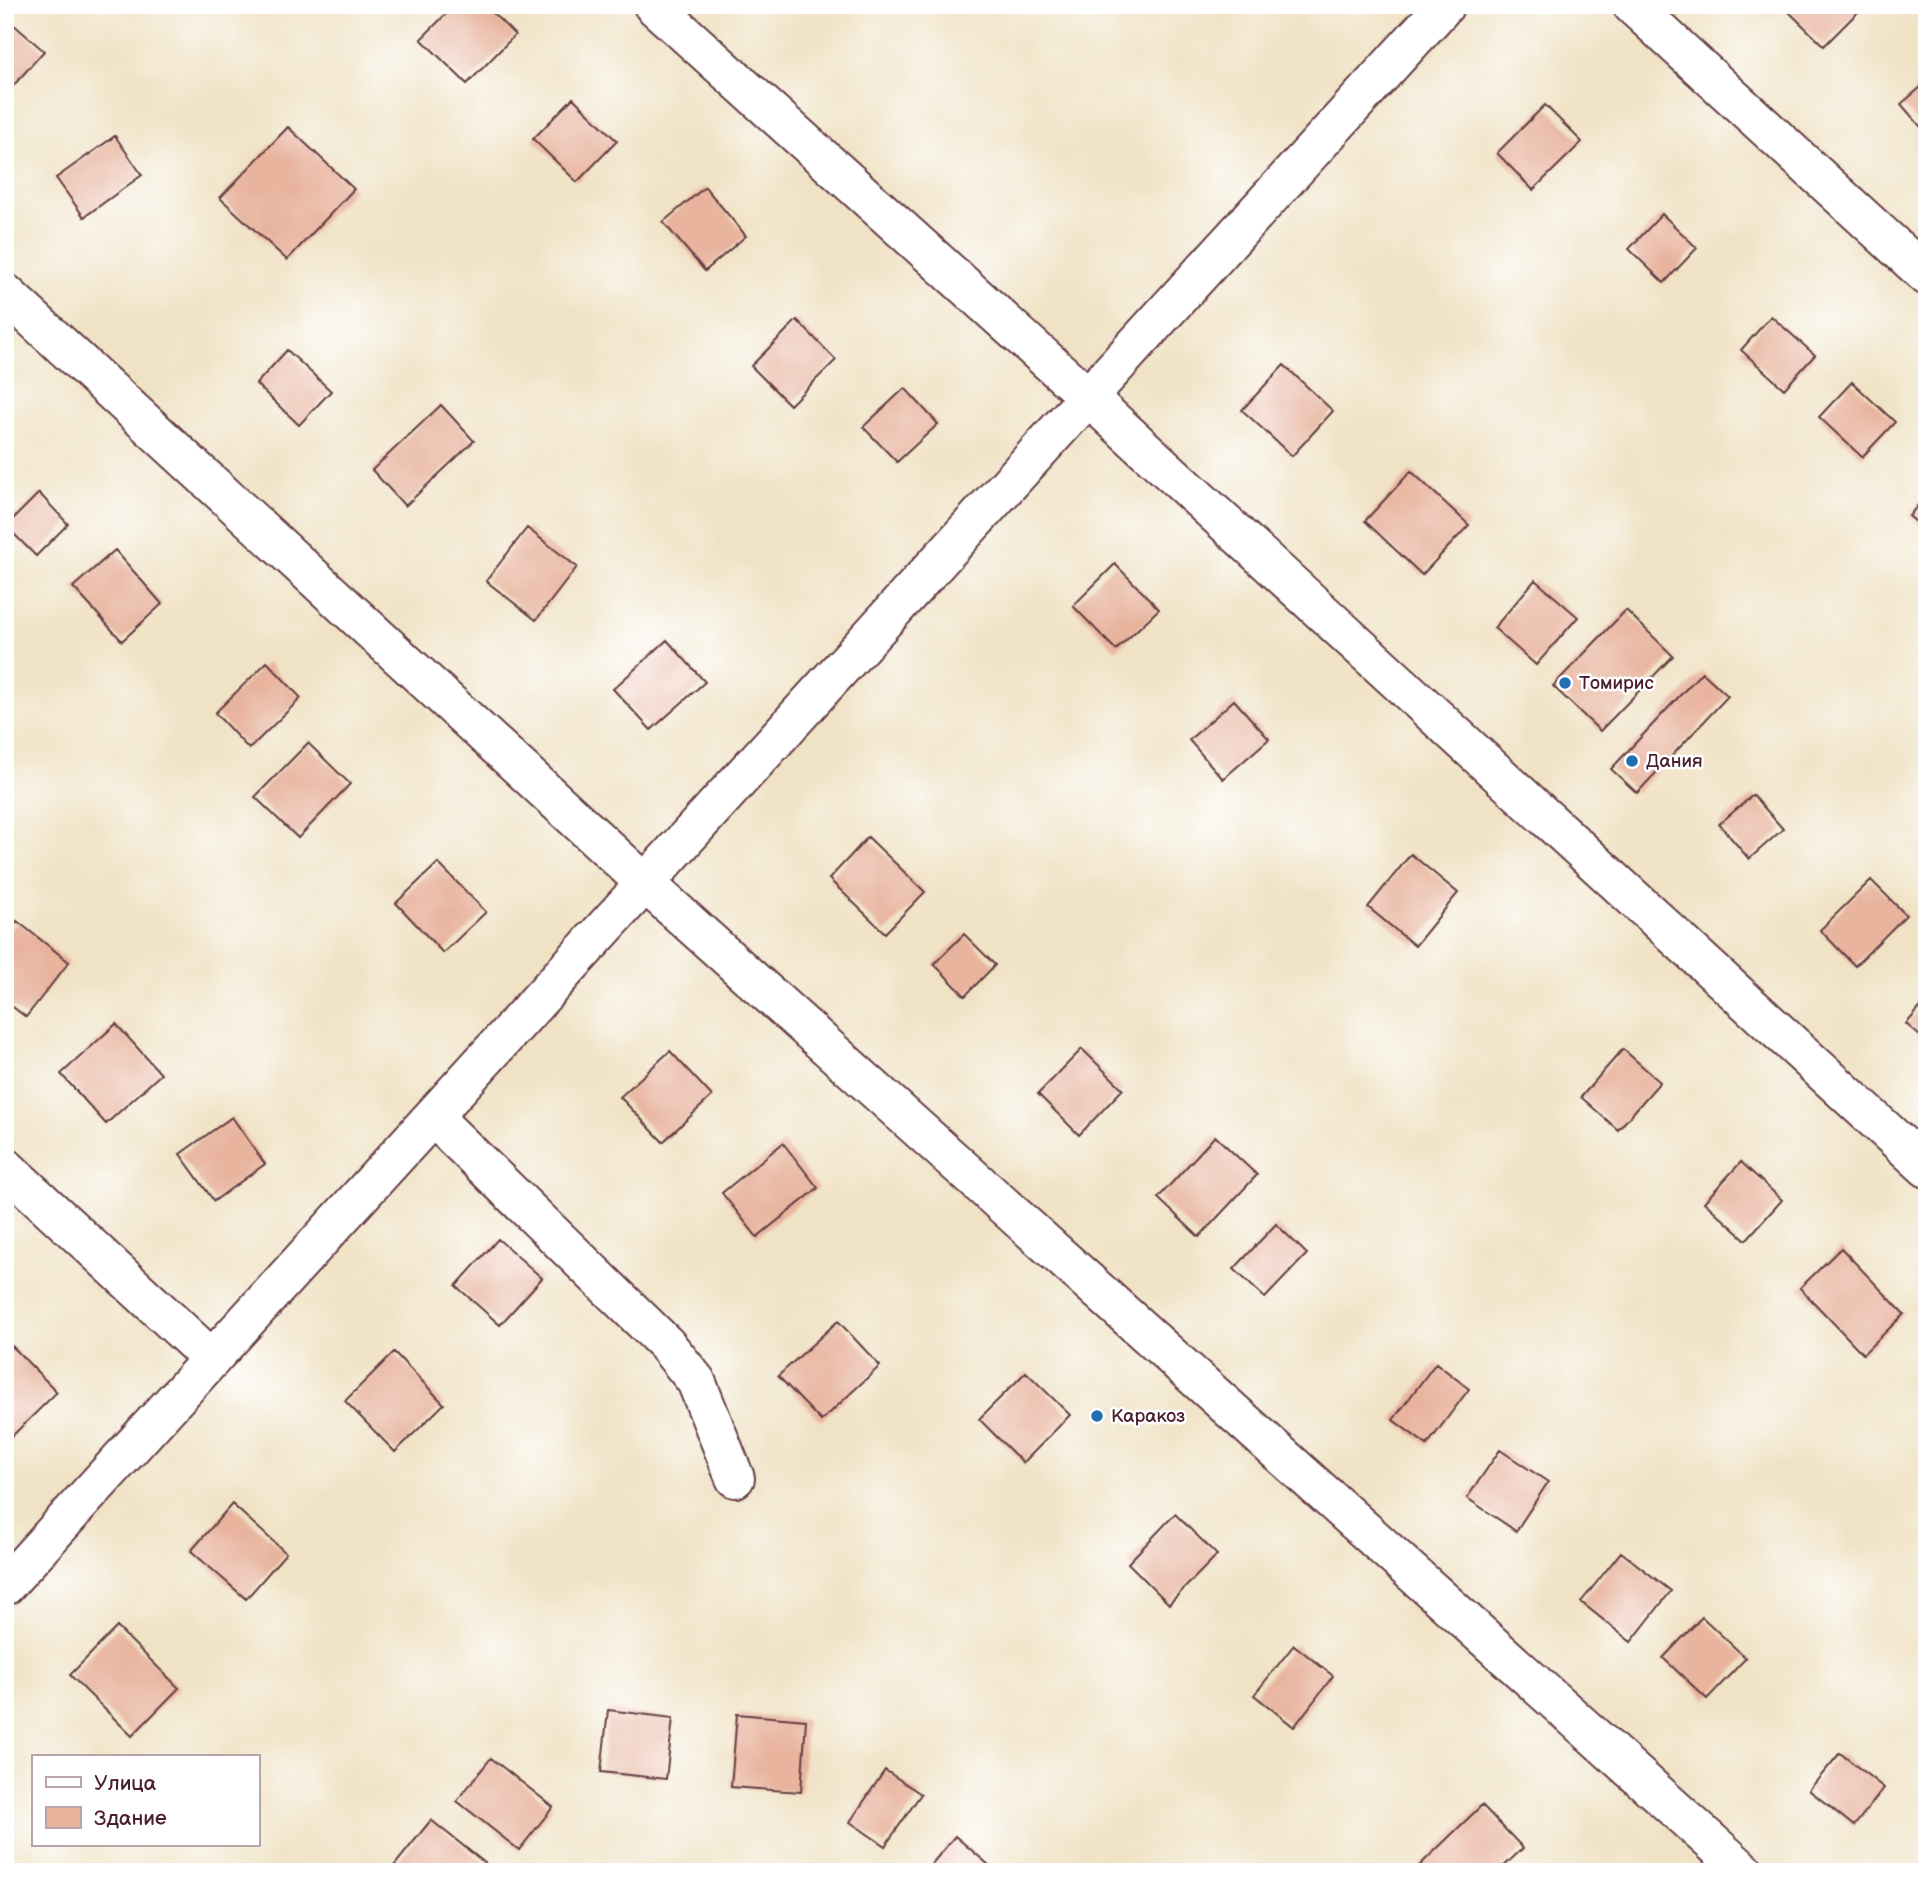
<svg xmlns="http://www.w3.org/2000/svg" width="1932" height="1877" font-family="'Balsamiq Sans',sans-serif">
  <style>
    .building { fill: #e8b49e }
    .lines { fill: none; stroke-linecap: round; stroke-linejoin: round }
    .minor-casing { stroke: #633c42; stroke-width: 42 }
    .minor { stroke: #fff; stroke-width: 38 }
    .poi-dot { fill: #1f6fb2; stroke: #fff; stroke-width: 2.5 }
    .labels { text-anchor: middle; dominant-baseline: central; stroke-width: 5; stroke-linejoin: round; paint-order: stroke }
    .poi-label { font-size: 19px; fill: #4a1f2b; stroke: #fff; text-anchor: start }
  </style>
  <rect width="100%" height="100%" fill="#fff"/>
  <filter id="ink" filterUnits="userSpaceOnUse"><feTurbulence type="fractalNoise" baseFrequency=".0143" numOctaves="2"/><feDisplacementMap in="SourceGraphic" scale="14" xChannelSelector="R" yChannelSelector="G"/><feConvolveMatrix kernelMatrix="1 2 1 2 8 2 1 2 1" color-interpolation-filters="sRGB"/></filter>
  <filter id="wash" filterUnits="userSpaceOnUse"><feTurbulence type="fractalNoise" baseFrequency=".00686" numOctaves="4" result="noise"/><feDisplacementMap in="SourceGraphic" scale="28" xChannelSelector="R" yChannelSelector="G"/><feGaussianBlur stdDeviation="1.57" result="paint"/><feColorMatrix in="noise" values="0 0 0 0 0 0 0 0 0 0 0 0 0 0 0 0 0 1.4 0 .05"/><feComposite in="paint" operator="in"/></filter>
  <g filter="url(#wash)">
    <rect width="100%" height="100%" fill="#f0e2c5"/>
    <g id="blocks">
      <path class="building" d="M 455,5 L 485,5 L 515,35 L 467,84 L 421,39 Z
        M 1796,5 L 1865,5 L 1824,46 L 1789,12 Z
        M 5,17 L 44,51 L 5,95 Z
        M 1927,82 L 1927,134 L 1901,104 Z
        M 573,98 L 617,141 L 577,182 L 533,139 Z
        M 1545,105 L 1582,142 L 1533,190 L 1497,153 Z
        M 288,127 L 354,189 L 287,260 L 220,198 Z
        M 115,136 L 142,175 L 84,217 L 56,178 Z
        M 705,187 L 746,236 L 705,271 L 663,222 Z
        M 1662,214 L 1697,248 L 1664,283 L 1629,249 Z
        M 1771,316 L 1815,355 L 1784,389 L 1741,350 Z
        M 797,320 L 836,360 L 790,405 L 751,366 Z
        M 287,350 L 331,391 L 299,425 L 256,384 Z
        M 1284,365 L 1333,411 L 1292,456 L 1242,410 Z
        M 1852,382 L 1895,422 L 1862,457 L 1819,417 Z
        M 905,388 L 938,424 L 897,462 L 863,427 Z
        M 441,405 L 474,441 L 405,506 L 372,470 Z
        M 1411,471 L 1469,525 L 1422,575 L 1365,521 Z
        M 39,493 L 68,524 L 36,556 L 6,526 Z
        M 1927,494 L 1927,531 L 1909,516 Z
        M 527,528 L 577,567 L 536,620 L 486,581 Z
        M 115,550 L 162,604 L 122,641 L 73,587 Z
        M 1115,564 L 1159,609 L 1116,650 L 1073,606 Z
        M 1535,580 L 1578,617 L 1536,665 L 1494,628 Z
        M 1626,610 L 1673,656 L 1600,731 L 1553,686 Z
        M 667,640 L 705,682 L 651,730 L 613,689 Z
        M 267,662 L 301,698 L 249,749 L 215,713 Z
        M 1702,672 L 1728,696 L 1637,793 L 1611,769 Z
        M 1234,700 L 1269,739 L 1223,779 L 1189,740 Z
        M 308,743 L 350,784 L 298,838 L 255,797 Z
        M 1753,795 L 1783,829 L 1749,859 L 1719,824 Z
        M 868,837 L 925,892 L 885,933 L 829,879 Z
        M 1411,854 L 1458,893 L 1415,946 L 1368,907 Z
        M 438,863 L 486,912 L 443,953 L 396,903 Z
        M 1871,880 L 1906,915 L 1855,966 L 1820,930 Z
        M 17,921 L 69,962 L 26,1017 L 5,1001 L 5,936 Z
        M 964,934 L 995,965 L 965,996 L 934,964 Z
        M 1927,1000 L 1927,1042 L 1906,1024 Z
        M 116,1024 L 161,1074 L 106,1124 L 61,1074 Z
        M 1082,1049 L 1123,1089 L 1079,1135 L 1038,1094 Z
        M 1623,1049 L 1660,1082 L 1618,1130 L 1581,1097 Z
        M 670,1051 L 712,1096 L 663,1142 L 620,1097 Z
        M 232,1117 L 265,1164 L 214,1201 L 180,1154 Z
        M 1215,1136 L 1257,1175 L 1199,1237 L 1158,1198 Z
        M 783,1143 L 818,1188 L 757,1237 L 722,1193 Z
        M 1741,1162 L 1782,1200 L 1746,1240 L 1704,1202 Z
        M 1276,1224 L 1307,1254 L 1265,1298 L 1234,1269 Z
        M 498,1239 L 542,1278 L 500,1325 L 456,1286 Z
        M 1841,1248 L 1904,1314 L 1863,1354 L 1800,1288 Z
        M 838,1321 L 880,1366 L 821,1421 L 778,1376 Z
        M 12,1346 L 57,1392 L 5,1443 L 5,1353 Z
        M 394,1352 L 444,1404 L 395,1452 L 345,1401 Z
        M 1436,1363 L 1469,1389 L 1427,1445 L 1393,1420 Z
        M 1026,1372 L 1070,1415 L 1023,1463 L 979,1419 Z
        M 1500,1450 L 1548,1482 L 1516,1531 L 1467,1498 Z
        M 232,1504 L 286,1553 L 246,1599 L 191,1551 Z
        M 1175,1514 L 1217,1555 L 1169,1604 L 1128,1563 Z
        M 1621,1552 L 1671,1591 L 1631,1642 L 1581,1602 Z
        M 1702,1617 L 1746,1658 L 1707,1699 L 1663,1658 Z
        M 117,1627 L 179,1688 L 132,1736 L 70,1675 Z
        M 1294,1645 L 1333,1676 L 1294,1727 L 1254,1695 Z
        M 608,1710 L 673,1718 L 666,1779 L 601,1772 Z
        M 737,1714 L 806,1720 L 801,1792 L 731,1787 Z
        M 1840,1753 L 1884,1788 L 1854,1826 L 1809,1790 Z
        M 491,1758 L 553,1807 L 519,1850 L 457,1801 Z
        M 885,1770 L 921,1794 L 885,1846 L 850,1822 Z
        M 1482,1805 L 1523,1848 L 1498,1872 L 1425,1872 L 1419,1866 Z
        M 431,1820 L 486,1864 L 480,1872 L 402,1872 L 394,1866 Z
        M 955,1836 L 997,1872 L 925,1872 Z"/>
    </g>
  </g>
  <g filter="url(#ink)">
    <use href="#blocks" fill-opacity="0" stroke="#633c42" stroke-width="2"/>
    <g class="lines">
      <g class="minor-casing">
        <path id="minor" d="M 653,5 L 1088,397 L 1927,1168
          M 1632,5 L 1927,276
          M 5,293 L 646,884 L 1745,1872
          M 433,1117 L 666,1344 L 696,1381 L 735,1478
          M 5,1167 L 212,1359
          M 5,1586 L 1445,5"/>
      </g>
      <use href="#minor" class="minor"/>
    </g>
  </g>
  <g class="poi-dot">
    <circle cx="1565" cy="683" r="7"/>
    <circle cx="1632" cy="761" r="7"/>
    <circle cx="1097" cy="1416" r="7"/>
  </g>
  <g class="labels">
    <g class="poi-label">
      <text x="1579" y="683">Томирис</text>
      <text x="1646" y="761">Дания</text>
      <text x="1111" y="1416">Каракоз</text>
    </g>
  </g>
  <rect width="1932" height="1877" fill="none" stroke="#fff" stroke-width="28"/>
  <rect x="32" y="1755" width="228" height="91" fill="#ffffff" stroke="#b7a5aa" stroke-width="2"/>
  <rect x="46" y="1777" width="35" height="10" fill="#ffffff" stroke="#b7a5aa" stroke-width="2"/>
  <text x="94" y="1790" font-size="21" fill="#4a1f2b">Улица</text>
  <rect x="46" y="1807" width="35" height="21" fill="#e8b49e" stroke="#b7a5aa" stroke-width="2"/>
  <text x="94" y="1825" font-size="21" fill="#4a1f2b">Здание</text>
</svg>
